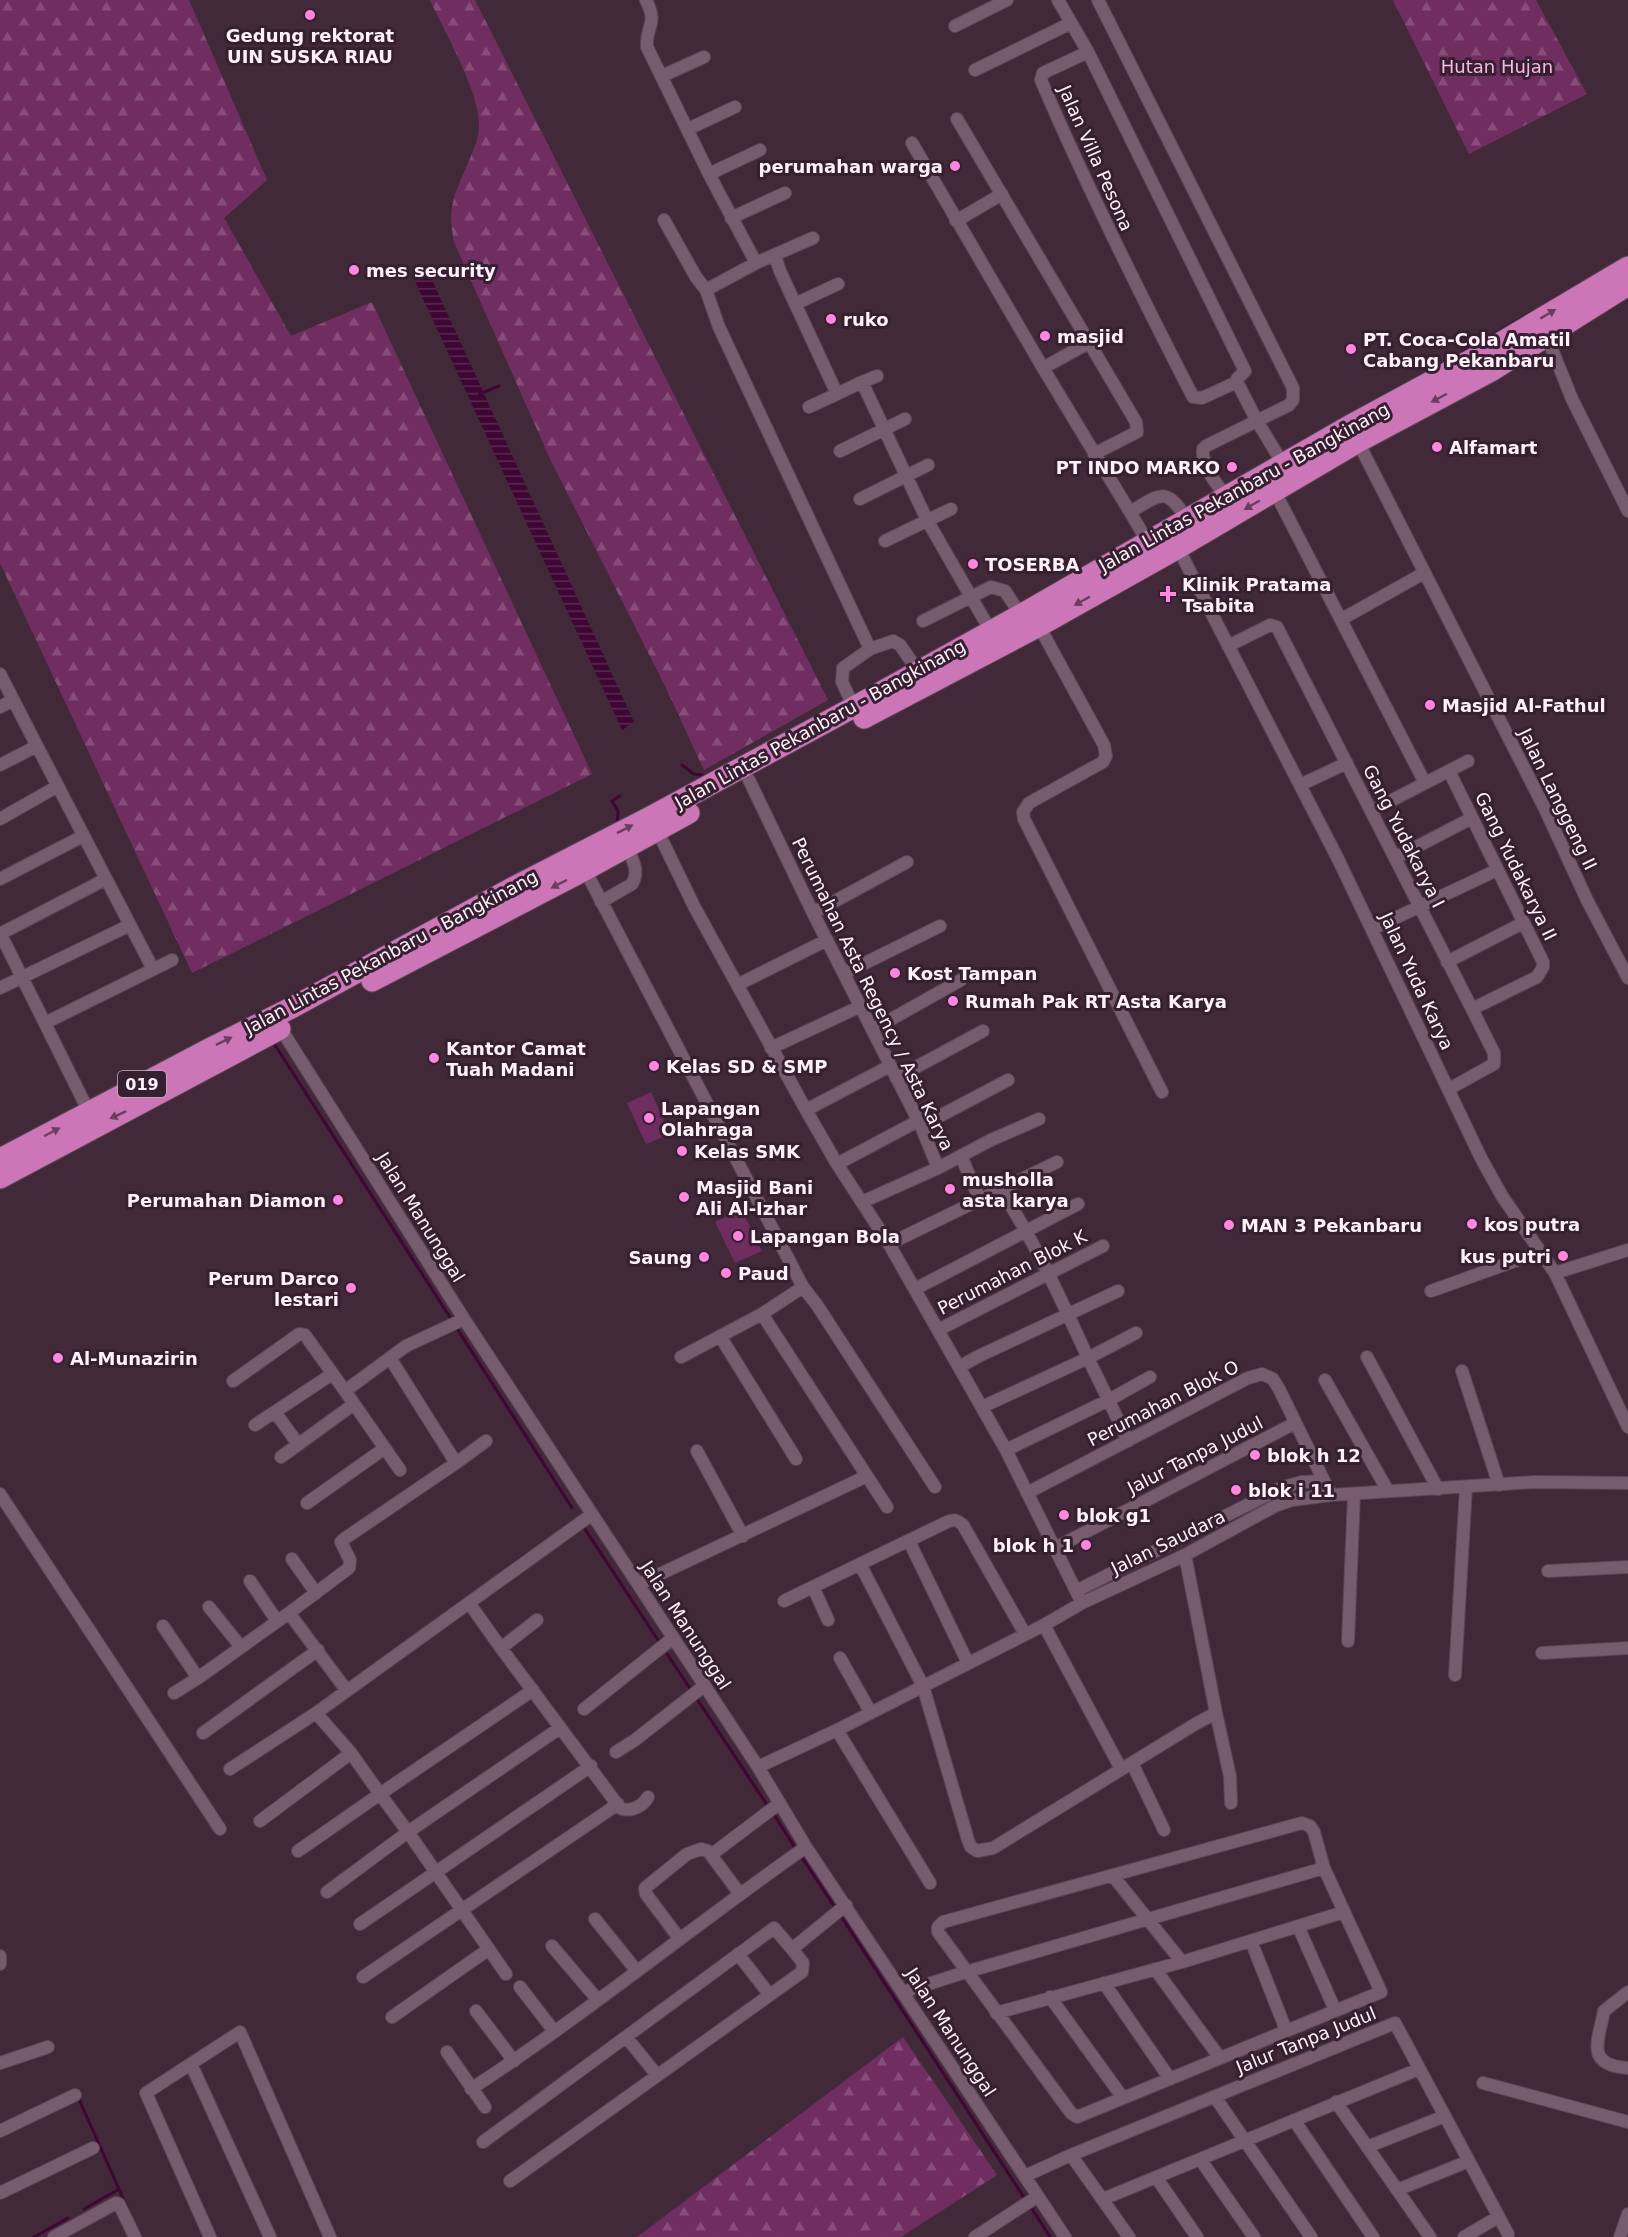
<svg xmlns="http://www.w3.org/2000/svg" width="1628" height="2237" font-family="'DejaVu Sans',sans-serif">
  <style>
    .forest { fill: url(#forest-firs) }
    .green { fill: #702e60 }
    .water { fill: url(#water-rules) }
    .lines { fill: none; stroke-linecap: round; stroke-linejoin: round }
    .stream { stroke: #3e0633; stroke-width: 3 }
    .street-casing { stroke: #5b4755; stroke-width: 14 }
    .highway-casing { stroke: #5b4755; stroke-width: 23 }
    .street { stroke: #775c6f; stroke-width: 12 }
    .highway { stroke: #cd76b7; stroke-width: 21 }
    .oneway { fill: #6b3d5f }
    .poi-dot { fill: #fe85e0; stroke: #361f30; stroke-width: 2 }
    .labels { text-anchor: middle; dominant-baseline: central; stroke-width: 6; stroke-linejoin: round; paint-order: stroke }
    .shield { fill: #361f30; stroke: #c2b2bd; stroke-width: 1.5 }
    .shield-label { font-size: 16px; font-weight: bold; fill: #fef1f9 }
    .poi-label { font-size: 18px; font-weight: bold; fill: #fef1f9; stroke: #361f30; text-anchor: start }
    .park-label { font-size: 18px; fill: #f7b8e5; stroke: #361f30 }
    .street-label { font-size: 18px; fill: #fef1f9; stroke: #361f30 }
  </style>
  <defs>
    <pattern id="forest-firs" width="22" height="20" patternUnits="userSpaceOnUse" patternTransform="scale(1.5)"><rect width="22" height="20" fill="#702e60"/><path d="M5 1l3.5 6h-7zM16 11l3.5 6h-7z" fill="#854d78"/></pattern>
    <pattern id="water-rules" width="6" height="5" patternUnits="userSpaceOnUse" patternTransform="scale(1.5)"><rect width="6" height="5" fill="#3e0633"/><path d="M0 2.5h6" fill="none" stroke="#5b2b51"/></pattern>
  </defs>
  <rect width="100%" height="100%" fill="#41293a"/>
  <path class="forest" d="M 0,0 L 189,0 L 267,180 L 224,218 L 291,336 L 372,302 L 592,774 L 192,973 L 0,563 Z
    M 430,0 L 475,0 L 828,700 L 704,770 L 666,688 L 551,461 L 454,242 C 453,235 451,227 451,219 C 451,191 471,163 478,136 C 486,100 445,34 430,0 Z
    M 1393,0 L 1536,0 L 1587,94 L 1469,154 Z
    M 903,2037 L 997,2175 L 901,2237 L 637,2237 Z"/>
  <path class="green" d="M 651,1092 L 670,1134 L 646,1144 L 627,1103 Z
    M 741,1209 L 762,1251 L 735,1263 L 715,1222 Z"/>
  <path class="water" d="M 428,271 L 634,722 L 622,730 L 413,277 Z"/>
  <g class="lines">
    <path class="stream" d="M 1463,352 L 1532,312
      M 480,394 L 499,386
      M 682,765 L 694,774 L 706,776
      M 617,824 L 618,811 L 612,801 L 620,796
      M 273,1042 L 453,1322
      M 456,1327 L 572,1508
      M 583,1526 L 658,1640
      M 667,1654 L 691,1690
      M 695,1696 L 769,1808
      M 773,1813 L 797,1851
      M 801,1856 L 834,1906
      M 841,1916 L 1025,2199
      M 78,2097 L 119,2189
      M 1029,2204 L 1050,2237
      M 84,2209 L 119,2189 L 130,2214
      M 34,2237 L 68,2218"/>
    <g class="street-casing">
      <path id="street" d="M 646,0 C 659,26 645,25 647,47 L 709,174 L 756,263
        M 1058,0 L 1088,52
        M 1098,0 L 1293,388 L 1293,400 L 1289,405 L 1206,446 L 1203,449 C 1201,465 1216,484 1226,496
        M 955,26 L 1007,0
        M 1088,52 L 1245,371 L 1237,379 L 1237,382 L 1202,398 L 1193,397 C 1139,292 1087,188 1041,80 L 1043,73 Z
        M 975,70 L 1071,23
        M 662,76 L 704,57
        M 957,119 L 1136,422 L 1137,432 L 1094,454
        M 688,129 L 735,107
        M 912,143 L 1043,368 L 1130,512 C 1160,495 1165,485 1186,518
        M 709,174 L 760,150
        M 731,218 L 785,193
        M 664,220 L 696,277 L 706,290 L 719,327 L 870,649 L 843,668 L 842,682 L 854,707
        M 956,221 L 1002,194
        M 775,256 L 780,271 L 837,394 L 862,382 L 927,520 L 990,630
        M 706,290 L 756,263 L 813,238
        M 795,304 L 838,284
        M 1547,337 L 1572,399 L 1628,511
        M 1043,368 L 1090,342
        M 862,382 L 877,376
        M 1237,382 L 1257,421 L 1283,464
        M 809,407 L 837,394
        M 1358,442 L 1545,809 L 1587,900 L 1628,978
        M 840,451 L 905,419
        M 1275,492 L 1425,783
        M 860,499 L 928,465
        M 1130,512 L 1147,541
        M 885,541 L 951,509
        M 1178,548 L 1338,859 L 1481,1158 L 1502,1196 L 1555,1273 L 1628,1427
        M 1342,619 L 1424,573
        M 923,621 L 991,587 L 1005,591 L 1020,614
        M 1039,626 L 1104,745 L 1106,756 L 1103,762 L 1029,803 L 1023,812 L 1024,819 L 1162,1092
        M 1228,646 L 1270,625 L 1277,627 L 1472,1009 L 1494,1053 L 1494,1064 L 1449,1089
        M 870,649 L 893,641 L 900,645 L 918,671
        M 0,674 L 37,746
        M 0,707 L 13,700
        M 0,765 L 37,746 L 153,969
        M 1449,771 L 1543,962 L 1543,967 L 1537,977 L 1472,1009
        M 749,780 L 813,913 L 921,1126 L 938,1168 L 991,1140 L 1039,1119
        M 1300,785 L 1347,763
        M 1371,811 L 1468,761
        M 0,819 L 58,786
        M 657,830 L 695,908 L 806,1110 L 837,1164 L 889,1244 L 1006,1450 L 1082,1603
        M 1395,858 L 1472,818
        M 585,870 L 803,1287
        M 0,879 L 83,836
        M 601,902 L 632,884 C 640,871 632,859 627,846
        M 813,913 L 907,862
        M 1372,929 L 1497,870
        M 0,933 L 89,1112
        M 0,934 L 106,879
        M 1447,962 L 1523,923
        M 845,973 L 940,926
        M 739,984 L 827,940
        M 0,988 L 130,925
        M 45,1023 L 172,960
        M 281,1029 L 464,1319 L 758,1767 L 806,1847 L 1065,2237
        M 872,1030 L 961,980
        M 771,1048 L 861,1006
        M 896,1078 L 983,1031
        M 806,1110 L 890,1066
        M 921,1126 L 1008,1080
        M 961,1156 L 980,1200
        M 837,1164 L 918,1121
        M 1001,1190 C 1036,1244 1061,1299 1088,1358 C 1101,1385 1115,1413 1128,1441
        M 862,1202 L 938,1168
        M 889,1244 L 1057,1162
        M 1555,1273 L 1628,1250
        M 915,1289 L 1078,1204
        M 1431,1291 L 1540,1252
        M 762,1314 L 887,1507
        M 938,1330 L 1103,1246
        M 720,1336 L 796,1459
        M 681,1357 L 762,1314 L 803,1287 L 817,1305 L 935,1487
        M 1367,1357 L 1438,1489
        M 390,1358 L 456,1463 L 486,1441
        M 959,1367 L 979,1356 L 1118,1291
        M 1462,1371 L 1499,1485
        M 1325,1380 L 1388,1491
        M 233,1381 L 299,1334 L 305,1335 L 345,1391
        M 982,1407 L 1088,1358 L 1136,1333
        M 275,1412 L 298,1444
        M 255,1425 L 332,1374
        M 1006,1450 L 1109,1400 L 1150,1377
        M 697,1451 L 743,1536
        M 281,1457 L 354,1404
        M 400,1470 L 345,1391 L 406,1346 L 464,1319
        M 1027,1493 L 1248,1378 L 1262,1374 L 1273,1379 L 1279,1389 L 1331,1495
        M 0,1494 L 220,1829
        M 307,1503 L 385,1448
        M 909,1541 L 968,1663
        M 1055,1548 L 1295,1423
        M 292,1559 L 316,1593
        M 1548,1571 L 1628,1567
        M 250,1581 L 277,1621
        M 639,1584 L 867,1476
        M 813,1587 L 828,1620
        M 1076,1591 L 1283,1487 L 1302,1482 L 1324,1481
        M 784,1601 L 860,1564
        M 469,1603 L 501,1648 L 620,1808 C 630,1813 643,1806 648,1797
        M 209,1607 L 241,1647
        M 289,1613 L 347,1691
        M 1044,1625 L 1121,1769
        M 163,1626 L 198,1678
        M 1025,1634 L 963,1525 C 957,1520 955,1519 947,1522 L 860,1564 L 923,1686 L 968,1840 L 971,1847 L 977,1851 L 993,1848 L 1197,1723 L 1216,1713 L 1185,1555
        M 1348,1641 L 1354,1494
        M 501,1648 L 537,1620
        M 1542,1653 L 1628,1648
        M 840,1658 L 871,1713
        M 1455,1675 L 1466,1487
        M 533,1690 L 380,1794 L 408,1832 L 560,1728
        M 174,1693 L 198,1678 L 289,1613 L 349,1568 L 350,1560 L 341,1542 L 344,1539 L 456,1463
        M 584,1709 L 673,1638
        M 1216,1713 L 1230,1776 L 1231,1803
        M 837,1730 L 930,1883
        M 203,1733 L 318,1650
        M 616,1752 L 635,1740 L 704,1686
        M 1132,1763 L 1164,1830
        M 758,1767 L 837,1730 L 1044,1625 L 1082,1603 L 1185,1555 L 1275,1506 L 1292,1500 L 1331,1495 L 1535,1482 L 1628,1483
        M 230,1769 L 316,1713 L 591,1515
        M 260,1821 L 351,1753
        M 1302,1823 L 1310,1826 L 1314,1832 L 1324,1868 L 1381,1992 L 1077,2117 L 1071,2113 L 938,1932 L 938,1927 L 943,1922 Z
        M 298,1851 L 380,1794 L 351,1753 L 316,1713
        M 711,1855 L 780,1803
        M 1113,1876 L 1182,1962
        M 327,1892 L 408,1832 L 506,1974
        M 595,1919 L 636,1970
        M 360,1924 L 591,1766
        M 1298,1926 L 1335,2010
        M 679,1938 L 646,1894 L 645,1888 L 687,1854 L 701,1849 L 708,1851 L 740,1894
        M 1251,1941 L 1286,2030
        M 552,1946 L 597,1999
        M 738,1954 L 769,1994
        M 0,1956 L 0,1964
        M 1155,1969 L 1220,2058
        M 363,1977 L 618,1804
        M 1104,1983 L 1170,2079
        M 520,1987 L 554,2031
        M 903,1992 L 966,1972 L 1324,1868
        M 1628,1992 L 1604,2011 C 1598,2042 1585,2065 1628,2068
        M 1050,1997 L 1123,2098
        M 476,2011 L 514,2061
        M 996,2013 L 1182,1962 L 1344,1912
        M 392,2017 L 489,1949
        M 626,2037 L 657,2075
        M 447,2052 L 485,2107
        M 0,2063 L 48,2047
        M 191,2064 L 270,2237
        M 1483,2083 L 1628,2122
        M 471,2089 C 586,2014 693,1926 806,1847
        M 1215,2097 L 1311,2237
        M 1336,2102 L 1430,2237
        M 1294,2120 L 1373,2237
        M 0,2131 L 75,2095
        M 483,2142 L 774,1928 L 792,1949 L 846,1905
        M 1367,2147 L 1445,2116
        M 1071,2155 L 1129,2237
        M 1200,2159 L 1254,2237
        M 1025,2176 L 1071,2155 L 1395,2023 L 1508,2234
        M 1156,2177 L 1197,2237
        M 510,2181 L 802,1972 L 803,1963 L 792,1949
        M 1397,2190 L 1469,2161
        M 0,2193 L 93,2148
        M 1103,2199 L 1419,2069
        M 54,2237 L 116,2203 L 119,2204 L 135,2237
        M 210,2237 L 146,2093 L 240,2032 L 330,2237
        M 975,2237 L 1038,2196
        M 1464,2237 L 1498,2217
        M 1620,2237 L 1628,2214"/>
    </g>
    <g class="highway-casing">
      <path id="highway" d="M 864,718 L 1039,626 L 1178,548 L 1358,442 L 1491,371 L 1628,285
        M 372,981 L 585,870 L 689,813
        M 0,1159 L 207,1050 L 293,1007 L 514,887 L 652,816 L 854,707 L 1031,609 L 1349,426 L 1480,355 L 1628,267
        M 0,1178 L 280,1029"/>
    </g>
    <use href="#street" class="street"/>
    <use href="#highway" class="highway"/>
  </g>
  <defs><path id="oneway-solid" d="M-6-.8H1V-3.2L6.5 0L1 3.2V.8H-6Z" transform="scale(1.5)"/></defs>
  <g class="oneway">
    <use href="#oneway-solid" transform="translate(1548 314) rotate(-31)"/>
    <use href="#oneway-solid" transform="translate(1439 398) rotate(152)"/>
    <use href="#oneway-solid" transform="translate(1252 505) rotate(150)"/>
    <use href="#oneway-solid" transform="translate(1082 601) rotate(151)"/>
    <use href="#oneway-solid" transform="translate(625 829) rotate(-27)"/>
    <use href="#oneway-solid" transform="translate(559 884) rotate(153)"/>
    <use href="#oneway-solid" transform="translate(224 1041) rotate(-26)"/>
    <use href="#oneway-solid" transform="translate(118 1115) rotate(155)"/>
    <use href="#oneway-solid" transform="translate(52 1132) rotate(-28)"/>
  </g>
  <g class="poi-dot">
    <circle cx="310" cy="15" r="6"/>
    <circle cx="955" cy="166" r="6"/>
    <circle cx="354" cy="270" r="6"/>
    <circle cx="831" cy="319" r="6"/>
    <circle cx="1045" cy="336" r="6"/>
    <circle cx="1351" cy="349" r="6"/>
    <circle cx="1437" cy="447" r="6"/>
    <circle cx="1232" cy="467" r="6"/>
    <circle cx="973" cy="564" r="6"/>
    <path d="M1165 585h6v6h6v6h-6v6h-6v-6h-6v-6h6z"/>
    <circle cx="1430" cy="705" r="6"/>
    <circle cx="895" cy="973" r="6"/>
    <circle cx="953" cy="1001" r="6"/>
    <circle cx="434" cy="1058" r="6"/>
    <circle cx="654" cy="1066" r="6"/>
    <circle cx="649" cy="1118" r="6"/>
    <circle cx="682" cy="1151" r="6"/>
    <circle cx="950" cy="1189" r="6"/>
    <circle cx="684" cy="1197" r="6"/>
    <circle cx="338" cy="1200" r="6"/>
    <circle cx="1472" cy="1224" r="6"/>
    <circle cx="1229" cy="1225" r="6"/>
    <circle cx="738" cy="1236" r="6"/>
    <circle cx="1563" cy="1256" r="6"/>
    <circle cx="704" cy="1257" r="6"/>
    <circle cx="726" cy="1273" r="6"/>
    <circle cx="351" cy="1288" r="6"/>
    <circle cx="58" cy="1358" r="6"/>
    <circle cx="1255" cy="1455" r="6"/>
    <circle cx="1236" cy="1490" r="6"/>
    <circle cx="1064" cy="1515" r="6"/>
    <circle cx="1086" cy="1545" r="6"/>
  </g>
  <g class="labels">
    <rect class="shield" x="118" y="1071" width="48" height="26" rx="4.5"/>
    <g class="shield-label">
      <text x="142" y="1084">019</text>
    </g>
    <g class="poi-label">
      <text x="310" y="35" text-anchor="middle">Gedung rektorat<tspan x="310" dy="21">UIN SUSKA RIAU</tspan></text>
      <text x="943" y="166" text-anchor="end">perumahan warga</text>
      <text x="366" y="270">mes security</text>
      <text x="843" y="319">ruko</text>
      <text x="1057" y="336">masjid</text>
      <text x="1363" y="339">PT. Coca-Cola Amatil<tspan x="1363" dy="21">Cabang Pekanbaru</tspan></text>
      <text x="1449" y="447">Alfamart</text>
      <text x="1220" y="467" text-anchor="end">PT INDO MARKO</text>
      <text x="985" y="564">TOSERBA</text>
      <text x="1182" y="584">Klinik Pratama<tspan x="1182" dy="21">Tsabita</tspan></text>
      <text x="1442" y="705">Masjid Al-Fathul</text>
      <text x="907" y="973">Kost Tampan</text>
      <text x="965" y="1001">Rumah Pak RT Asta Karya</text>
      <text x="446" y="1048">Kantor Camat<tspan x="446" dy="21">Tuah Madani</tspan></text>
      <text x="666" y="1066">Kelas SD &amp; SMP</text>
      <text x="661" y="1108">Lapangan<tspan x="661" dy="21">Olahraga</tspan></text>
      <text x="694" y="1151">Kelas SMK</text>
      <text x="962" y="1179">musholla<tspan x="962" dy="21">asta karya</tspan></text>
      <text x="696" y="1187">Masjid Bani<tspan x="696" dy="21">Ali Al-Izhar</tspan></text>
      <text x="326" y="1200" text-anchor="end">Perumahan Diamon</text>
      <text x="1484" y="1224">kos putra</text>
      <text x="1241" y="1225">MAN 3 Pekanbaru</text>
      <text x="750" y="1236">Lapangan Bola</text>
      <text x="1551" y="1256" text-anchor="end">kus putri</text>
      <text x="692" y="1257" text-anchor="end">Saung</text>
      <text x="738" y="1273">Paud</text>
      <text x="339" y="1278" text-anchor="end">Perum Darco<tspan x="339" dy="21">lestari</tspan></text>
      <text x="70" y="1358">Al-Munazirin</text>
      <text x="1267" y="1455">blok h 12</text>
      <text x="1248" y="1490">blok i 11</text>
      <text x="1076" y="1515">blok g1</text>
      <text x="1074" y="1545" text-anchor="end">blok h 1</text>
    </g>
    <g class="park-label">
      <text x="1497" y="66">Hutan Hujan</text>
    </g>
    <g class="street-label">
      <text transform="translate(1096 158) rotate(66)">Jalan Villa Pesona</text>
      <text transform="translate(1244 487) rotate(-29)">Jalan Lintas Pekanbaru - Bangkinang</text>
      <text transform="translate(820 724) rotate(-29)">Jalan Lintas Pekanbaru - Bangkinang</text>
      <text transform="translate(1558 799) rotate(64)">Jalan Langgeng II</text>
      <text transform="translate(1404 836) rotate(63)">Gang Yudakarya I</text>
      <text transform="translate(1516 866) rotate(64)">Gang Yudakarya II</text>
      <text transform="translate(391 952) rotate(-28)">Jalan Lintas Pekanbaru - Bangkinang</text>
      <text transform="translate(1417 981) rotate(65)">Jalan Yuda Karya</text>
      <text transform="translate(873 994) rotate(64)">Perumahan Asta Regency / Asta Karya</text>
      <text transform="translate(421 1217) rotate(58)">Jalan Manunggal</text>
      <text transform="translate(1012 1272) rotate(-27)">Perumahan Blok K</text>
      <text transform="translate(1163 1403) rotate(-27)">Perumahan Blok O</text>
      <text transform="translate(1195 1455) rotate(-27)">Jalur Tanpa Judul</text>
      <text transform="translate(1168 1542) rotate(-26)">Jalan Saudara</text>
      <text transform="translate(686 1625) rotate(57)">Jalan Manunggal</text>
      <text transform="translate(951 2032) rotate(57)">Jalan Manunggal</text>
      <text transform="translate(1306 2040) rotate(-22)">Jalur Tanpa Judul</text>
    </g>
  </g>
</svg>
